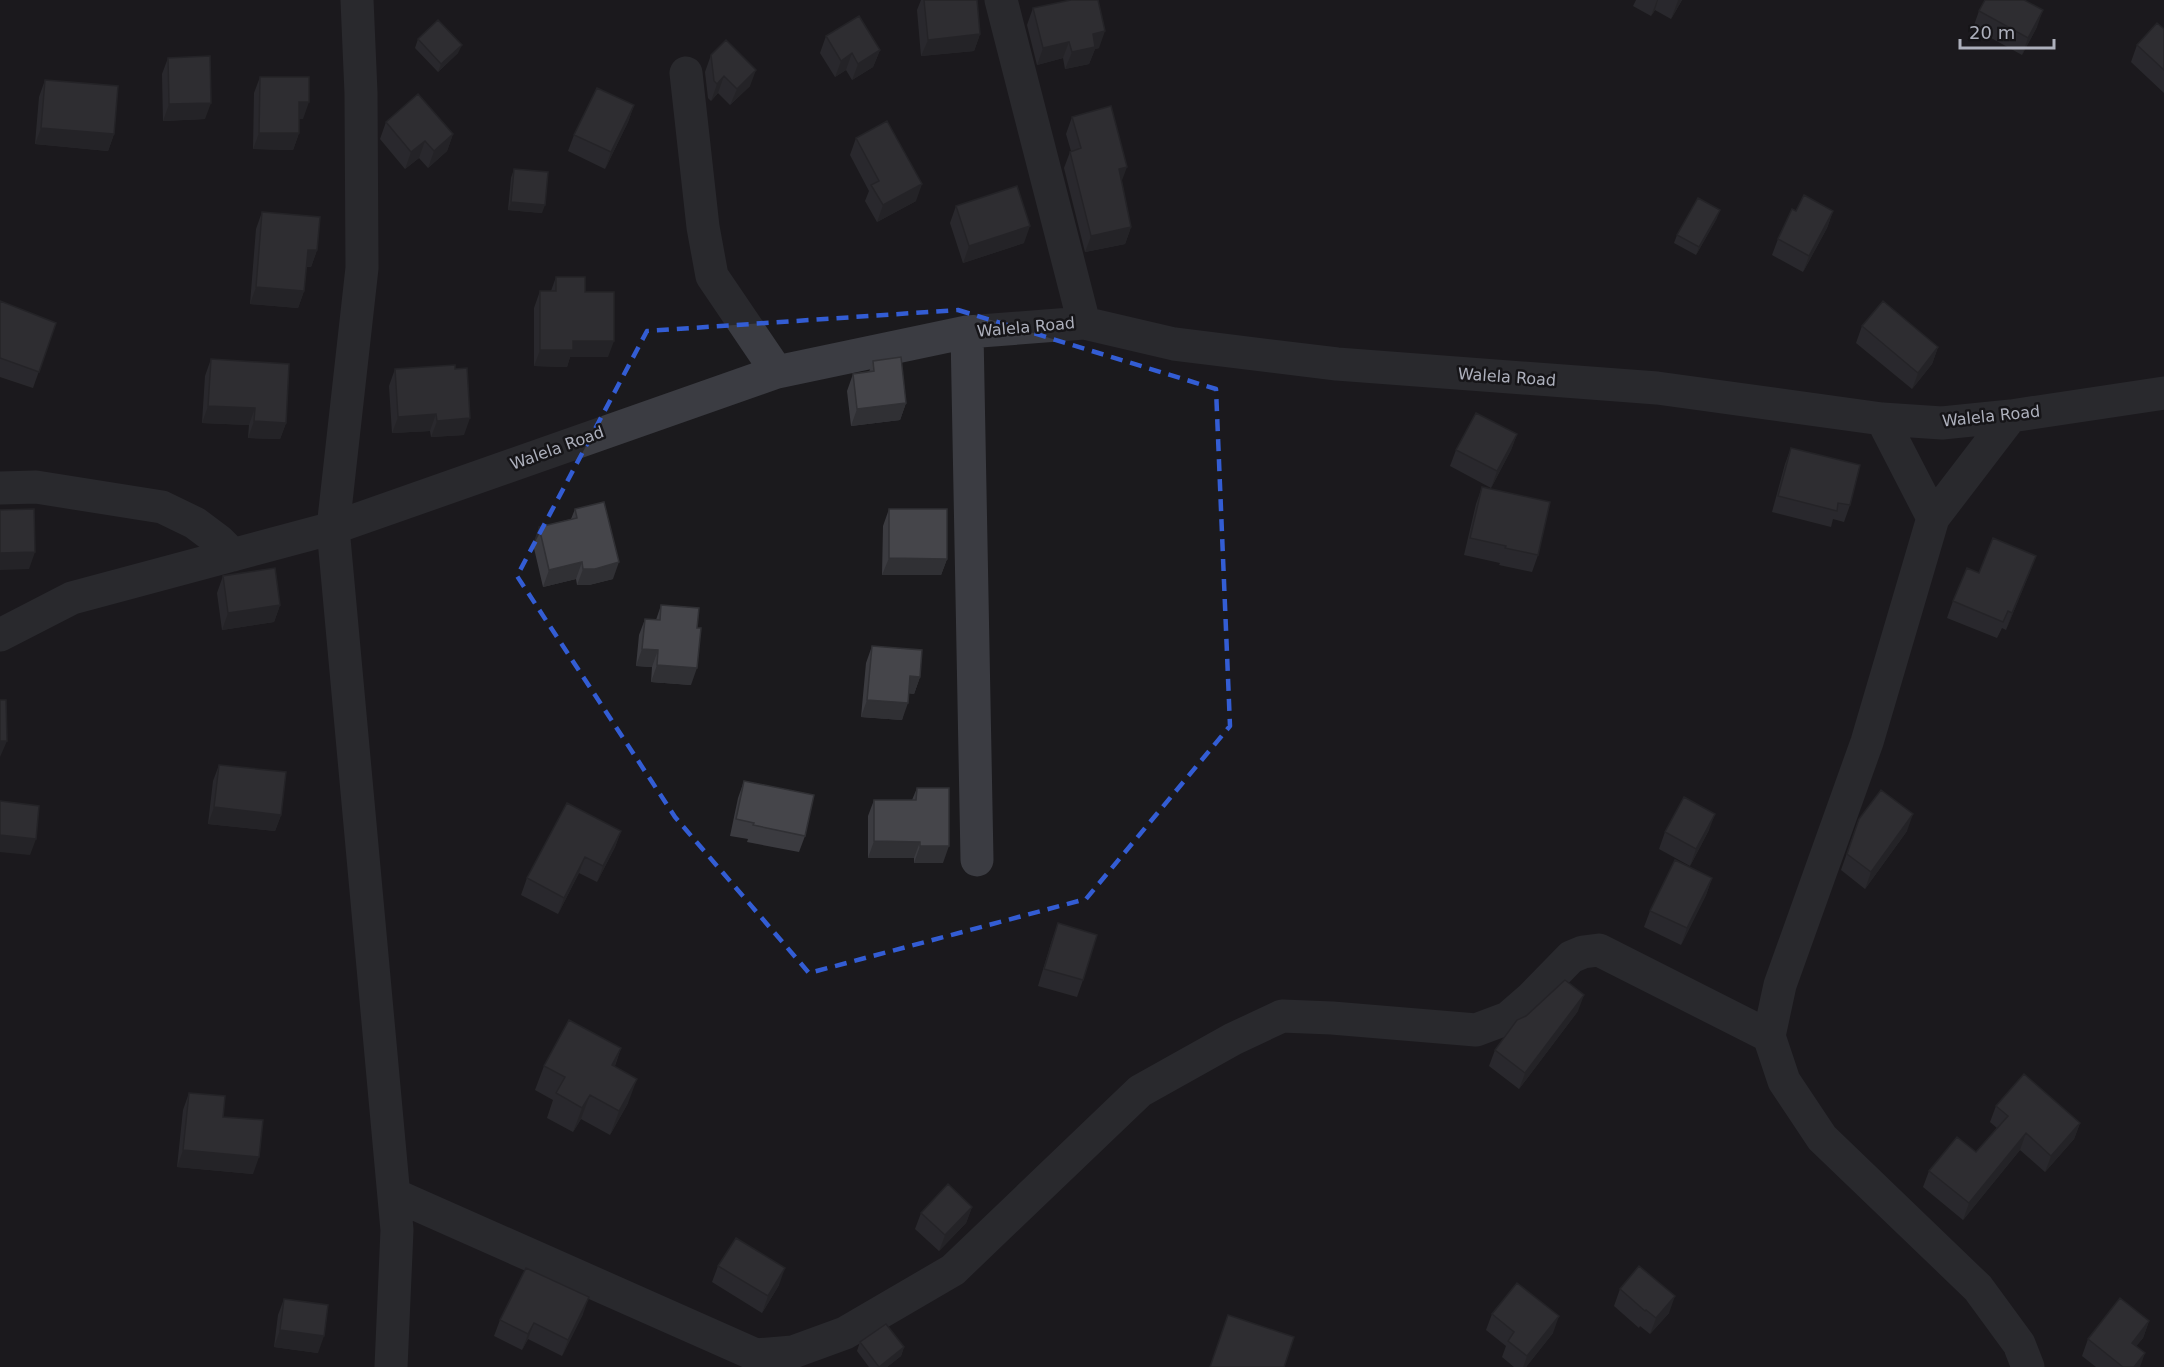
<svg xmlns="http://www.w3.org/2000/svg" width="2164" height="1367" font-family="'DejaVu Sans',sans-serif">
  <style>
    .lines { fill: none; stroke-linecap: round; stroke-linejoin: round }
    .minor { stroke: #3b3c42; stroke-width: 33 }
    .wall { fill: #3b3b40 }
    .shaded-wall { fill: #303034 }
    .building { fill: #45454a; stroke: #303034; stroke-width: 1.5 }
    .marked { fill: none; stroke: #335dd4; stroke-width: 4.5; stroke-dasharray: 12 8; stroke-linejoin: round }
    .labels { text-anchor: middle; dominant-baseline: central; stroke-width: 5; stroke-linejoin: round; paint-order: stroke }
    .street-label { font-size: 16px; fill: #adb0bc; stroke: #161518 }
  </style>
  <rect width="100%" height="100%" fill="#1b1a1d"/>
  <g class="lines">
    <path class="minor" d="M 357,0 L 361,93 L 362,268 L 333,528 L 397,1230 L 391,1367
      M 1001,0 L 1084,323
      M 686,73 L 703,227 L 712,276 L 777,372
      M 967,332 L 977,860
      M 2011,416 L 1933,518 L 1867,742 L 1780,985 L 1769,1036 L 1784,1081 L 1822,1138 L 1978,1288 L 2019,1344 L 2028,1367
      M 1882,419 L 1933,518
      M 0,488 L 36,487 L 162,507 L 195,523 L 219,541 L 233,555
      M 0,635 L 72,598 L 333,528 L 777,372 L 967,332 L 1084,323 L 1174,344 L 1337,364 L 1657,388 L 1882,419 L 1942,423 L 2011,416 L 2164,393
      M 395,1195 L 756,1355 L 793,1352 L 845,1333 L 953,1270 L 1140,1091 L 1233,1039 L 1282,1016 L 1332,1018 L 1476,1030 L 1508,1018 L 1531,998 L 1571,957 L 1583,952 L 1599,950 L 1769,1036"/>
  </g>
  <path class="wall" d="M 921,0 L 977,0 L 980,34 L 974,51 L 921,56 L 917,10 Z
    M 1636,0 L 1682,0 L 1671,19 L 1655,10 L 1651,16 L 1633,6 Z
    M 1033,8 L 1099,48 L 1095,49 L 1089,64 L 1065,69 L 1063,58 L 1037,65 L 1027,25 Z
    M 1979,11 L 2037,27 L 2022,55 L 1973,28 Z
    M 2164,29 L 2164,93 L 2131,62 L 2137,45 Z
    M 826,36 L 880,50 L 873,67 L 852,80 L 846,70 L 835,77 L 820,53 Z
    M 418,39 L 458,53 L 438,72 L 415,48 Z
    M 711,55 L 750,86 L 730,105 L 718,93 L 711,101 L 708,98 L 705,72 Z
    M 168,58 L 205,119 L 163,121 L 162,74 Z
    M 260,77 L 303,119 L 299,119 L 299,133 L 293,150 L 253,149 L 254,93 Z
    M 45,80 L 114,134 L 108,151 L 35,144 L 39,97 Z
    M 634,105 L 628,122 L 605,169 L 568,151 L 574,135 Z
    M 1072,117 L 1122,182 L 1131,227 L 1125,244 L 1085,252 L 1064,168 L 1070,152 L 1071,151 L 1066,134 Z
    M 386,122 L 453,134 L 447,151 L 428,168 L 419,158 L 405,169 L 380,139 Z
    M 856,138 L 916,201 L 877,222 L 865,201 L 869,191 L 850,155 Z
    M 514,169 L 542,213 L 508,210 L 511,178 Z
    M 956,206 L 1024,243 L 963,263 L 950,223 Z
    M 1796,211 L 1833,211 L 1827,228 L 1803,272 L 1772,255 L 1778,239 Z
    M 262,212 L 317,250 L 311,267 L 306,267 L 304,291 L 298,308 L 250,304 L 256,229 Z
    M 1717,218 L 1696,255 L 1674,243 L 1677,235 Z
    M 556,277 L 585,292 L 608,357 L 570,357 L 567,367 L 534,366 L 534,308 L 540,291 L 551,291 Z
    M 0,301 L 56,323 L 33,388 L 0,377 Z
    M 1862,326 L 1938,347 L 1932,364 L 1912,389 L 1856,343 Z
    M 211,359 L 286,423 L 280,439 L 248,438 L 249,425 L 202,423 L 205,376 Z
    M 873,361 L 906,403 L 900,420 L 851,426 L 847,391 L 853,374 L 869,372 Z
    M 395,369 L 464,435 L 431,437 L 430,431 L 392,433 L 389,386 Z
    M 1517,434 L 1511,450 L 1491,488 L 1450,466 L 1456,450 Z
    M 1791,448 L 1850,505 L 1844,522 L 1833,519 L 1831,527 L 1772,512 L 1785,464 Z
    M 1482,487 L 1538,555 L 1532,572 L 1499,565 L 1500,563 L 1464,555 L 1476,504 Z
    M 575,509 L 613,579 L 589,585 L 577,585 L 576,579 L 543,587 L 533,544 L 539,527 L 571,519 Z
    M 889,509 L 947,559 L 941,575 L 882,575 L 883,526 Z
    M 2036,556 L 2006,630 L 2002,628 L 1997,638 L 1947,618 L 1953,601 L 1979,573 Z
    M 223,576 L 280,605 L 274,622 L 222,630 L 217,593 Z
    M 661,605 L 691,685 L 651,682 L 652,667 L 636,666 L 639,635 L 645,619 L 656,620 Z
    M 872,646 L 920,677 L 914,694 L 909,693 L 902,720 L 861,717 L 866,663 Z
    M 219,765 L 281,815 L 275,831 L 208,824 L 213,781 Z
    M 744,781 L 805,836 L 799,852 L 747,842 L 748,839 L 730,836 L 738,798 Z
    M 917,788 L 943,863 L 914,863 L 914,858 L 868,858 L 868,816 L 874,800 L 912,800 Z
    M 1859,819 L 1907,831 L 1865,889 L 1841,870 Z
    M 1709,830 L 1690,866 L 1659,849 L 1665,832 Z
    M 621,831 L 615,847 L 597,882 L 579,873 L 558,914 L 521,895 L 527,878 Z
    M 1712,878 L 1706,895 L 1681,945 L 1644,927 L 1650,911 Z
    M 1058,923 L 1083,980 L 1077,997 L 1038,986 L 1052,940 Z
    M 1578,1011 L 1519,1089 L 1489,1066 L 1495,1050 Z
    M 621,1048 L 615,1066 L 628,1103 L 610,1135 L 581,1119 L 573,1132 L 547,1118 L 553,1100 L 535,1090 L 544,1066 Z
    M 189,1093 L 223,1117 L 253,1174 L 177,1167 L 183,1110 Z
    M 1996,1106 L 2080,1123 L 2074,1139 L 2045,1172 L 2020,1150 L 1963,1220 L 1923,1187 L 1929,1171 L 1976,1152 L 1997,1128 L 1990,1122 Z
    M 972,1207 L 966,1223 L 939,1251 L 915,1229 L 921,1213 Z
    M 718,1266 L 779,1285 L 762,1313 L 712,1282 Z
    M 1620,1289 L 1669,1313 L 1650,1334 L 1640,1326 L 1639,1328 L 1614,1306 Z
    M 284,1299 L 318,1353 L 274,1347 L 278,1315 Z
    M 583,1314 L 562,1356 L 528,1339 L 522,1350 L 494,1336 L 500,1320 Z
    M 1492,1314 L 1553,1333 L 1526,1367 L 1514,1367 L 1502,1357 L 1506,1346 L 1486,1330 Z
    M 2149,1321 L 2143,1338 L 2136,1346 L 2140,1367 L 2096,1367 L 2082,1356 L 2088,1339 Z
    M 860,1342 L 904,1347 L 901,1356 L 887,1367 L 869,1367 L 857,1351 Z"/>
  <path class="shaded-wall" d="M 1657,0 L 1658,0 L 1655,10 L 1651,16 Z
    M 1678,0 L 1682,0 L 1671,19 L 1677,3 Z
    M 2043,10 L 2037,27 L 2022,55 L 2028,38 Z
    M 1105,31 L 1099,48 L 1095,49 L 1089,64 L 1065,69 L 1072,52 L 1093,34 Z
    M 980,34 L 974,51 L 921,56 L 928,40 Z
    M 1069,42 L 1063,58 L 1037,65 L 1043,48 Z
    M 462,45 L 458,53 L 438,72 L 441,64 Z
    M 880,50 L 873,67 L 852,80 L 858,64 Z
    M 852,53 L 846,70 L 835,77 L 841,61 Z
    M 756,70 L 750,86 L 730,105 L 737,89 Z
    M 724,76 L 718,93 L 711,101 L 717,84 Z
    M 299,102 L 309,102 L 303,119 L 293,119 Z
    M 211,103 L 205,119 L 163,121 L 169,104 Z
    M 634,105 L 628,122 L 605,169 L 611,152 Z
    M 41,128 L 114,134 L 108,151 L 35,144 Z
    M 259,133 L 299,133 L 293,150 L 253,149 Z
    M 453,134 L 447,151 L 428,168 L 434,151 Z
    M 425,141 L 419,158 L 405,169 L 411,152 Z
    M 1127,167 L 1121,183 L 1119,169 Z
    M 922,184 L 916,201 L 877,222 L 883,205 Z
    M 511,202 L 545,205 L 542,213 L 508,210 Z
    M 1720,210 L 1717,218 L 1696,255 L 1699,247 Z
    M 1833,211 L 1827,228 L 1803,272 L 1809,256 Z
    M 1030,226 L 1024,243 L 963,263 L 969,246 Z
    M 1131,227 L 1125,244 L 1085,252 L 1091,236 Z
    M 308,250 L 317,250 L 311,267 L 301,266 Z
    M 256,287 L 304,291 L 298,308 L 250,304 Z
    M 573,341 L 614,341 L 608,357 L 570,357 L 567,367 L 534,366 L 540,350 Z
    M 1938,347 L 1932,364 L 1912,389 L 1918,373 Z
    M 906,403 L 900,420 L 851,426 L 857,409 Z
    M 208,406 L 255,408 L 249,425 L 202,423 Z
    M 436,414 L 430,431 L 392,433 L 398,417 Z
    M 470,418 L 464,435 L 431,437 L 437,421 Z
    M 254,421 L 286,423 L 280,439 L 248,438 Z
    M 1517,434 L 1511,450 L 1491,488 L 1497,471 Z
    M 35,552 L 29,569 L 0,570 L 0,553 Z
    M 2036,556 L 2030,572 L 2006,630 L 2012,613 Z
    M 889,558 L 947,559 L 941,575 L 882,575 Z
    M 582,562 L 576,579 L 543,587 L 549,570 Z
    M 619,562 L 613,579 L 589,585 L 577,585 L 583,569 Z
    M 280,605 L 274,622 L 222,630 L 228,613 Z
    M 642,649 L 658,650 L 652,667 L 636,666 Z
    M 657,665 L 697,668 L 691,685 L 651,682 Z
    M 910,676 L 920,677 L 914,694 L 904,693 Z
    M 867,700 L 908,703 L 902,720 L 861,717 Z
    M 0,741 L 7,741 L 0,757 Z
    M 214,807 L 281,815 L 275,831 L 208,824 Z
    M 1715,814 L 1709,830 L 1690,866 L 1696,849 Z
    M 1913,814 L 1907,831 L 1865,889 L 1871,872 Z
    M 621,831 L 615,847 L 597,882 L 603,866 Z
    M 0,835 L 36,839 L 30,855 L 0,852 Z
    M 874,841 L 920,842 L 914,858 L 868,858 Z
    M 920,846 L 949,846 L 943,863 L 914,863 Z
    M 585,857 L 579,873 L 558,914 L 564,898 Z
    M 1712,878 L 1706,895 L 1681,945 L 1687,928 Z
    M 1584,995 L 1578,1011 L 1519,1089 L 1525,1073 Z
    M 621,1048 L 612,1073 L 612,1065 Z
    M 637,1079 L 628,1103 L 610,1135 L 619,1111 Z
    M 590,1095 L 581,1119 L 573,1132 L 582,1108 Z
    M 2080,1123 L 2074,1139 L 2045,1172 L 2051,1156 Z
    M 2026,1133 L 2020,1150 L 1963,1220 L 1969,1203 Z
    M 183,1150 L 259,1157 L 253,1174 L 177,1167 Z
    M 972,1207 L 966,1223 L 939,1251 L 945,1235 Z
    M 785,1268 L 779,1285 L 762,1313 L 768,1296 Z
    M 1675,1296 L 1669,1313 L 1650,1334 L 1656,1318 Z
    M 589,1297 L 583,1314 L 562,1356 L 568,1340 Z
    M 1559,1316 L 1553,1333 L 1526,1367 L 1523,1367 L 1527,1356 Z
    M 2149,1321 L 2143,1338 L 2126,1359 L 2132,1343 Z
    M 534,1323 L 528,1339 L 522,1350 L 528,1334 Z
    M 280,1330 L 324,1336 L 318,1353 L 274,1347 Z
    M 904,1347 L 901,1356 L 887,1367 L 879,1367 Z
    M 2145,1353 L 2140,1367 L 2134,1367 Z"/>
  <path class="building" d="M 924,0 L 977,0 L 980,34 L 928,40 Z
    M 1071,0 L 1098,0 L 1105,31 L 1093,34 L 1095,47 L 1072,52 L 1069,42 L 1043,48 L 1033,8 Z
    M 1985,0 L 2024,0 L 2043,10 L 2028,38 L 1979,11 Z
    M 859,16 L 880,50 L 858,64 L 852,53 L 841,61 L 826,36 Z
    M 438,20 L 462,45 L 441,64 L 418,39 Z
    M 2157,23 L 2164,29 L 2164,70 L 2137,45 Z
    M 726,40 L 756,70 L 737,89 L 724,76 L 717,84 L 714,81 L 711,55 Z
    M 210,56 L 211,103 L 169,104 L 168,58 Z
    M 260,77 L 309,77 L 309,102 L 299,102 L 299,133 L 259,133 Z
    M 45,80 L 118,86 L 114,134 L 41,128 Z
    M 597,88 L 634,105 L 611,152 L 574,135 Z
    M 418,94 L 453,134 L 434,151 L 425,141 L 411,152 L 386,122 Z
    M 1111,106 L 1127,167 L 1119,169 L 1131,227 L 1091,236 L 1070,152 L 1081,148 L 1072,117 Z
    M 887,121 L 922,184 L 883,205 L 871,185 L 879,181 L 856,138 Z
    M 514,169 L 548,172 L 545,205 L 511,202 Z
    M 1017,186 L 1030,226 L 969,246 L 956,206 Z
    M 1804,195 L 1833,211 L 1809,256 L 1778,239 L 1792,209 L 1796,211 Z
    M 1698,198 L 1720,210 L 1699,247 L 1677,235 Z
    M 262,212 L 320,217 L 317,250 L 308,250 L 304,291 L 256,287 Z
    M 556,277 L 585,277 L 585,292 L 614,292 L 614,341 L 573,341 L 573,350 L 540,350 L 540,291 L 556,291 Z
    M 0,301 L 56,323 L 39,372 L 0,358 Z
    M 1883,301 L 1938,347 L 1918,373 L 1862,326 Z
    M 901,357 L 906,403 L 857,409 L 853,374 L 874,371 L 873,361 Z
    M 211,359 L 289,364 L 286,423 L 254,421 L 255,408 L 208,406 Z
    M 455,365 L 455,369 L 467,368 L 470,418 L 437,421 L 436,414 L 398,417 L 395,369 Z
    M 1476,413 L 1517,434 L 1497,471 L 1456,450 Z
    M 1791,448 L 1860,465 L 1850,505 L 1838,503 L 1837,511 L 1778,496 Z
    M 1482,487 L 1550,502 L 1538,555 L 1505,548 L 1506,546 L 1470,538 Z
    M 604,502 L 619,562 L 595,569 L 583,569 L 582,562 L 549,570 L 539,527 L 577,518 L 575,509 Z
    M 34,509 L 35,552 L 0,553 L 0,510 Z
    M 889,509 L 947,509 L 947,559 L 889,558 Z
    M 1993,538 L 2036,556 L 2012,613 L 2008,611 L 2003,622 L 1953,601 L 1967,568 L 1979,573 Z
    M 275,568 L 280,605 L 228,613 L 223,576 Z
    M 661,605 L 699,608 L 697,628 L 701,628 L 697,668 L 657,665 L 658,650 L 642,649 L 645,619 L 660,620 Z
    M 872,646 L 922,650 L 920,677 L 910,676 L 908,703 L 867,700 Z
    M 0,700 L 6,700 L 7,741 L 0,741 Z
    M 219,765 L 286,772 L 281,815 L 214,807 Z
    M 744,781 L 814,795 L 805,836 L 753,825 L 754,823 L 736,819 Z
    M 917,788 L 949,788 L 949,846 L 920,846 L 920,842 L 874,841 L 874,800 L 916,800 Z
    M 1881,790 L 1913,814 L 1871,872 L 1847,854 L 1859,819 Z
    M 1684,797 L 1715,814 L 1696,849 L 1665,832 Z
    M 0,801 L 39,806 L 36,839 L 0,835 Z
    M 567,803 L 621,831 L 603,866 L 585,857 L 564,898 L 527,878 Z
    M 1675,860 L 1712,878 L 1687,928 L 1650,911 Z
    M 1058,923 L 1097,935 L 1083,980 L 1044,969 Z
    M 1565,980 L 1584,995 L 1525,1073 L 1495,1050 L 1517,1020 L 1526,1016 Z
    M 569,1020 L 621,1048 L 612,1065 L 637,1079 L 619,1111 L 590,1095 L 582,1108 L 556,1093 L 565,1077 L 544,1066 Z
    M 2024,1074 L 2080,1123 L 2051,1156 L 2026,1133 L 1969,1203 L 1929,1171 L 1957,1137 L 1976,1152 L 2008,1116 L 1996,1106 Z
    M 189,1093 L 225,1096 L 223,1117 L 263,1120 L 259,1157 L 183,1150 Z
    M 948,1184 L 972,1207 L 945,1235 L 921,1213 Z
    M 736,1238 L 785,1268 L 768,1296 L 718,1266 Z
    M 1639,1266 L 1675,1296 L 1656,1318 L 1646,1310 L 1645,1311 L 1620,1289 Z
    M 526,1268 L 589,1297 L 568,1340 L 534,1323 L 528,1334 L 500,1320 Z
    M 1517,1283 L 1559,1316 L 1527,1356 L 1508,1341 L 1514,1332 L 1492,1314 Z
    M 2120,1298 L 2149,1321 L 2132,1343 L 2145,1353 L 2134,1367 L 2123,1367 L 2088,1339 Z
    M 284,1299 L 328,1305 L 324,1336 L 280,1330 Z
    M 1228,1315 L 1294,1337 L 1284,1367 L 1210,1367 Z
    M 886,1324 L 904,1347 L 879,1367 L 860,1342 Z"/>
  <path d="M0 0H2164V1367H0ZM 958,310 L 1216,389 L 1230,726 L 1086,899 L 809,973 L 675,817 L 517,576 L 647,331 Z" fill="#1b1a1d" fill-opacity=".55" fill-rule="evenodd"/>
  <path class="marked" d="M 958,310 L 1216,389 L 1230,726 L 1086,899 L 809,973 L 675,817 L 517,576 L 647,331 Z"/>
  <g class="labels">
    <g class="street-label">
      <text transform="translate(1026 327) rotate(-5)">Walela Road</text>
      <text transform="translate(1507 377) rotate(4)">Walela Road</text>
      <text transform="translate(1991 416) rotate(-6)">Walela Road</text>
      <text transform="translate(557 448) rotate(-20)">Walela Road</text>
    </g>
  </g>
  <path d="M1960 39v9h94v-9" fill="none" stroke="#adb0bc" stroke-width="3"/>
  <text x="1969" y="39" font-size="18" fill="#adb0bc" stroke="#161518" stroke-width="4.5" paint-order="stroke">20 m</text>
</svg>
